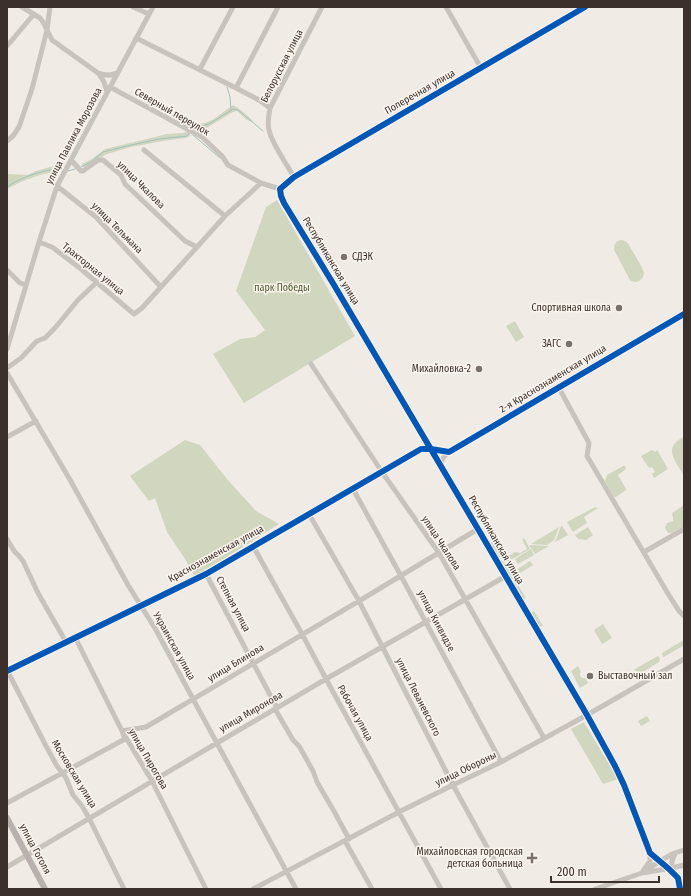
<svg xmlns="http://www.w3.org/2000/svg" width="691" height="896" font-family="'Fira Sans Condensed',sans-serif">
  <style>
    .green { fill: #d1d6bf }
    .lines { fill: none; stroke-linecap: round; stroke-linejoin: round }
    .stream { stroke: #a1c2c1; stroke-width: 1 }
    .minor { stroke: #c9c3be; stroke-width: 5 }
    .major { stroke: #b8b1ad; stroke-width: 6 }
    .cycleway-casing { stroke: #fbf5ee; stroke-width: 8 }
    .cycleway { stroke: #0057b8; stroke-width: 6 }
    .poi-dot { fill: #7a716c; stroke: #fbf5ee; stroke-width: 1.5 }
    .labels { text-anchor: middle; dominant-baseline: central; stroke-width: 3; stroke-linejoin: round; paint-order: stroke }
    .street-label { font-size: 10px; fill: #3b302b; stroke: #fbf5ee }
    .poi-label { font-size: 10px; fill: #3b302b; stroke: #fbf5ee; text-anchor: end }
    .park-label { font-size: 10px; fill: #4a5a2e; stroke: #fbf5ee }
  </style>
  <rect width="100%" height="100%" fill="#f0ebe5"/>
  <path class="green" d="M 233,105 C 240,109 247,115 253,121 L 252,122 L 247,120 L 237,111 L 233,112 L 200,132 L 197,132 L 181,124 L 180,122 C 187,123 193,125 199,124 C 212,123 223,112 233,105 Z
    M 188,131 L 191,133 L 190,136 L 186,138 L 163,141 L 131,147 L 107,154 L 84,167 L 82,166 L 82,164 L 92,159 L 105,149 L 151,138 L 167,134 L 183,133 Z
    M 57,165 L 59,165 L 58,171 L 40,175 L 23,181 L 7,189 L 7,177 L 8,174 L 28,175 L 36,171 Z
    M 277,200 L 355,336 L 244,403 L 213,354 L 240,339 L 255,337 L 265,330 L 236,291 L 266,207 Z
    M 621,240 L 625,241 L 628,243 C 631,249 643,268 644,273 C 644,276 642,279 639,281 C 636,283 633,282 630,280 L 614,250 C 614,244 616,241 621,240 Z
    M 515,321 L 524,337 L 516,342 L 506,326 Z
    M 684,437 L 684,475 C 675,461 662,447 684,437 Z
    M 185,440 L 200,445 L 227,479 L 256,511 L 279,524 L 195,577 L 185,559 L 167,532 L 155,498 L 149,501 L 130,476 Z
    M 652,450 L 655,452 L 657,450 L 668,469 L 654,478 L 652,474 L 655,472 L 652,467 L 649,468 L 641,456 Z
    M 623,466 L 625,466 L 626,469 L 618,475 L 626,489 L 626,490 L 616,497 L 614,497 L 605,481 L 607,475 Z
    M 684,505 L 684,526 L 671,533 L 668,533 L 665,528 L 667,523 L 673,521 L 673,518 L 672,513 Z
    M 595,507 L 598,508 L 584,517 L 587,523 L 573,532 L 567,522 Z
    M 561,526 L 562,526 L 568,535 L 555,542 Z
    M 559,527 L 554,540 L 547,545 L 531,544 Z
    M 588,527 L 593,535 L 586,540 L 578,539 L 575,535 Z
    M 524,538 L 530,549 L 507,562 L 505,558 L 515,552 L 520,553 L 527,549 L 522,539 Z
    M 492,540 L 502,556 L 499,559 L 491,544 L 491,542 Z
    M 529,545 L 549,546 L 535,554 Z
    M 531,549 L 534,555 L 518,564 L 515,559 Z
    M 503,559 L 515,579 L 511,579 L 501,561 Z
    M 530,561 L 533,565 L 515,576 L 513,572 Z
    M 516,582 L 526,598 L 524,599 L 522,598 L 513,584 Z
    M 534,611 L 543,626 L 538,627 L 531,615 L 532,612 Z
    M 603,624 L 612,638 L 602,644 L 594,630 Z
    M 684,640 L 684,645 L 664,657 L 663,657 L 662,654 L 662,653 Z
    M 658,656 L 660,659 L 659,662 L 643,672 L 640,673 L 634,670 L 635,669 L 656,657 Z
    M 578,666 L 581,672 L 580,673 L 580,676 L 582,678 L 585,678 L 588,683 L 580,688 L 571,671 Z
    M 647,716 L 650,721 L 641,726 L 638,721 Z
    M 584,722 L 618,779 L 603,784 L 571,729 Z"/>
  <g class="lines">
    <path class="stream" d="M 227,87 L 230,97 L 231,110
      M 192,129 L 209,124 L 233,109 L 238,110 L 263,131
      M 193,135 L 220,158
      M 81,167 L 91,162 L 103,152 L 127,146 L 159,139 L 187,136 L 189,133
      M 68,171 L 75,169
      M 7,187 C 17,179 51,166 63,170"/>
    <path class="minor" d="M 22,7 L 40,18 L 43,22 L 52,40 L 98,73 C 105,76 110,76 117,73
      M 133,7 L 149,14
      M 446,7 L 481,68
      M 585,7 L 294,177 L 280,189 L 281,196 L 284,203 L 334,285 L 478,529 L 587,715 L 615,766 L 624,785 L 650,853 L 669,869 L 678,878 L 680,889
      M 136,38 L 236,88 L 259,100 L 270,108
      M 7,46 L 34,14
      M 200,69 L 233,7
      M 99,74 L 104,82 L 107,92
      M 110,87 L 202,137 L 222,156 L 228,165 L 261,183
      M 236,88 L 278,7
      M 7,141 L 13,136 L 19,127 L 32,89 L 47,30 L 50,7
      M 144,150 L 225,216
      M 71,160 L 81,171 L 83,171 L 98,160 L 103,160 L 121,175 L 125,184 L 185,241 L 197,247
      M 294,177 C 286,163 272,144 269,130 C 267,122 269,115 270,108 L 322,7
      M 57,186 L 96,217 L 161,287
      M 39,242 L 52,247 L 81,269 L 134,314 L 142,308 L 225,216 L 261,183 L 280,189
      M 7,270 L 20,283 L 26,285
      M 7,349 L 39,242 L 57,186 L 153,7
      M 311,364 L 382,472 L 439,553 L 544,738
      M 7,368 L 21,358 L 37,341 L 45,338 L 54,329 L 78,300 L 97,282
      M 7,373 L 69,478 L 128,585 L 156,630 L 193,699 L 296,889
      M 559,388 L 589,443 L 587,456 L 667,592 L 679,611 L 684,616
      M 7,437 L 36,421
      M 441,466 C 441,459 444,456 449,452
      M 353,489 L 401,576 L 501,762
      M 309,514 L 359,601 L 453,785 L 510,889
      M 7,539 L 14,551 L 19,556 L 23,561 L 38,593 L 66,642
      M 253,546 L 302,634 L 326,679 L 441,889
      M 644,552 L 684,529
      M 206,574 L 277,708
      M 75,637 L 122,731 L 152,781 L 206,889
      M 7,670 L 46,746 L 57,766 L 66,778 L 73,795 L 82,806 L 89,818 L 124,889
      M 7,671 L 206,574 L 421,449 L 431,449 L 449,452 L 684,314
      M 275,709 L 293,740 L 299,746 L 313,771 L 317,782 L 335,813 L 349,839
      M 7,803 L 125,739 L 122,731 L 146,727 L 359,601 L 478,529
      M 345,841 L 372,889
      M 7,867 L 217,743 L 326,679 L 506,576
      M 673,870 C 670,864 672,859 675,854
      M 643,871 L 650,861 L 650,853
      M 644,871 L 672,854 L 684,850
      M 253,889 L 399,812 L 453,785 L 501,762 L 587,715 L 684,659
      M 595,889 L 642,873 L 672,868 L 684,865"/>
    <path class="major" d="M 7,818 L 45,889"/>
    <g class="cycleway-casing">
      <path id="cycleway" d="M 585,7 L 294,177 L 280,189 L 281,196 L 284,203 L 334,285 L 478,529 L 587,715 L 615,766 L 624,785 L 650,853 L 669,869 L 678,878 L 680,889
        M 7,671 L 206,574 L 421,449 L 431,449 L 449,452 L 684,314"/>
    </g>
    <use href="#cycleway" class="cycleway"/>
  </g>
  <g class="poi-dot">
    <circle cx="344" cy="257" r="4"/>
    <circle cx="619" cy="308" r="4"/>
    <circle cx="569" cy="344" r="4"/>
    <circle cx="479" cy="369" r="4"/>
    <circle cx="590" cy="676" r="4"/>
    <path d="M530 852h4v4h4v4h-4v4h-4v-4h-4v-4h4z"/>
  </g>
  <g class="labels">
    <g class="street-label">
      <text transform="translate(282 66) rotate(-63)">Белорусская улица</text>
      <text transform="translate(420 92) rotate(-30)">Поперечная улица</text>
      <text transform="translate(172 112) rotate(30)">Северный переулок</text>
      <text transform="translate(74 136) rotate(-62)">улица Павлика Морозова</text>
      <text transform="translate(141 185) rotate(45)">улица Чкалова</text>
      <text transform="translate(117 228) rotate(45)">улица Тельмана</text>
      <text transform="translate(331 261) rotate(59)">Республиканская улица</text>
      <text transform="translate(93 269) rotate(39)">Тракторная улица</text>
      <text transform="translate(553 379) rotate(-31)">2-я Краснознаменская улица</text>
      <text transform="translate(496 540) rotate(60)">Республиканская улица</text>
      <text transform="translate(441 543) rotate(57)">улица Чкалова</text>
      <text transform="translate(216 554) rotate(-29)">Краснознаменская улица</text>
      <text transform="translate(233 604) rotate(62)">Степная улица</text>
      <text transform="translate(436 621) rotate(62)">улица Киквидзе</text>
      <text transform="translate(174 646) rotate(61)">Украинская улица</text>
      <text transform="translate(236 663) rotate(-31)">улица Блинова</text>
      <text transform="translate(418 697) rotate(63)">улица Леваневского</text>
      <text transform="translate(251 712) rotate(-30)">улица Миронова</text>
      <text transform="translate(355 713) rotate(61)">Рабочая улица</text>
      <text transform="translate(148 759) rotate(60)">улица Пирогова</text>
      <text transform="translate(466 769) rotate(-26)">улица Обороны</text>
      <text transform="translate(74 774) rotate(59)">Московская улица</text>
      <text transform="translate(35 849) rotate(62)">улица Гоголя</text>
    </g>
    <g class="poi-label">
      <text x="352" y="257" text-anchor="start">СДЭК</text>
      <text x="611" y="308">Спортивная школа</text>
      <text x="561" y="344">ЗАГС</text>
      <text x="471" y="369">Михайловка-2</text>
      <text x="598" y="676" text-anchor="start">Выставочный зал</text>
      <text x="523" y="852">Михайловская городская<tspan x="523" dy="12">детская больница</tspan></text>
    </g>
    <g class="park-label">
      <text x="282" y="288">парк Победы</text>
    </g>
  </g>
  <rect width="691" height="896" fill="none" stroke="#3b302b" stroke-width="16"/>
  <path d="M551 876v6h108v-6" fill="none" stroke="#3b302b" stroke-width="2"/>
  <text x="557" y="876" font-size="12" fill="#3b302b" stroke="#fbf5ee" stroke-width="3" paint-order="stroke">200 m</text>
</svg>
